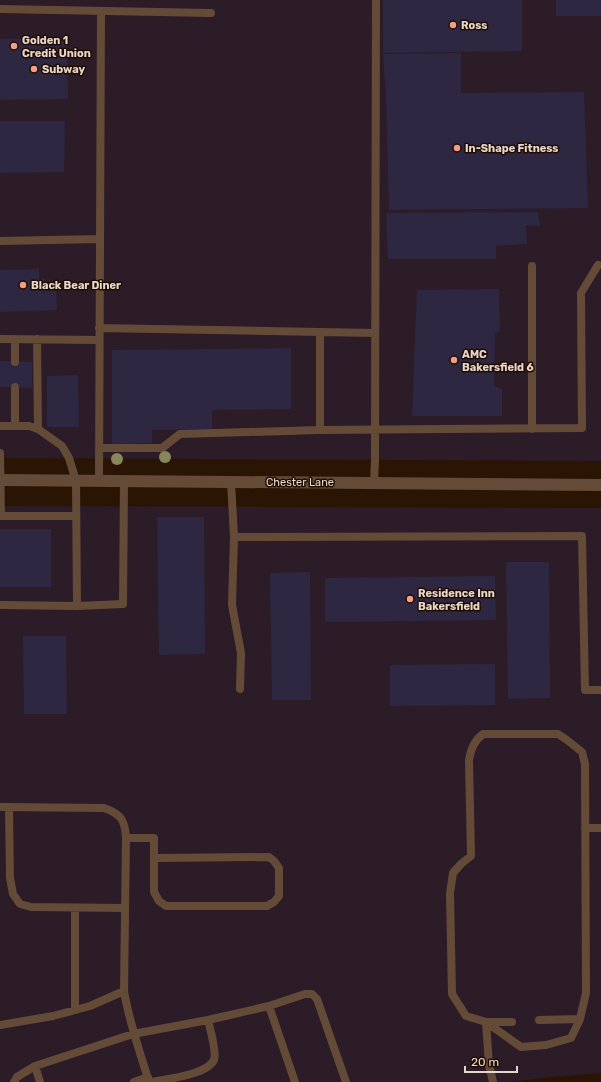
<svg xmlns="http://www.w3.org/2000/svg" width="601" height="1082" font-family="Rubik,sans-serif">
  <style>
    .commercial { fill: #2b1c28 }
    .building { fill: #2e2742 }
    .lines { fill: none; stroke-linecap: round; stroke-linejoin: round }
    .service { stroke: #644b38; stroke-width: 8 }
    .tertiary { stroke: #644b38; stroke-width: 12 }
    .tree { fill: #89855c }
    .poi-dot { fill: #f49e88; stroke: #200c00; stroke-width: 1.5 }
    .labels { text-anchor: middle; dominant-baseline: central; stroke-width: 3; stroke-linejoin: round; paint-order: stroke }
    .poi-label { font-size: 11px; font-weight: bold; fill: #e6d7cc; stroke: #200c00; text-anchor: start }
    .street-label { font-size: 11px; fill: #e6d7cc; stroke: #200c00 }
  </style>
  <rect width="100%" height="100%" fill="#2a1504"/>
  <path class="commercial" d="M 0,0 L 601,0 L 601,461 L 0,458 Z
    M 0,506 L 601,508 L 601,1073 L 552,1077 L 510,1082 L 0,1082 Z"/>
  <path class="building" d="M 383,0 L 522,0 L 522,51 L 383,53 Z
    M 556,0 L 601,0 L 601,16 L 556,16 Z
    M 67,38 L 68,99 L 0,100 L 0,39 Z
    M 461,53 L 461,93 L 584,92 L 588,208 L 389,210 L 386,94 L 383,54 Z
    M 0,121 L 65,121 L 64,172 L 0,173 Z
    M 538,212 L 540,226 L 526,225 L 527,244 L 496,246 L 496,259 L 388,259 L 386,213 Z
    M 39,269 L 39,279 L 45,278 L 45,291 L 56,291 L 57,310 L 0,312 L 0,270 Z
    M 499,289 L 500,331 L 495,333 L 494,386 L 502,389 L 502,416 L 412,416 L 417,290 Z
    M 291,348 L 291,409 L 212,410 L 212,429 L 152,430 L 152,443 L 112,444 L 112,350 Z
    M 0,361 L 32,362 L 32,388 L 0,387 Z
    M 78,375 L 79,427 L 47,427 L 47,376 Z
    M 157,517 L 204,517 L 205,654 L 159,655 Z
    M 0,529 L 51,529 L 51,587 L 0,587 Z
    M 506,562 L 549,562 L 550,698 L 508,699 Z
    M 310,572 L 311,700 L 272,700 L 270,573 Z
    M 495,576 L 496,620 L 325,622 L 325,578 Z
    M 23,636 L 66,636 L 67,714 L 24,714 Z
    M 495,664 L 495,705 L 390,706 L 390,665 Z"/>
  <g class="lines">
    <path class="service" d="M 0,9 L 211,13
      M 0,241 L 100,239
      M 99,328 L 375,333
      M 320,332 L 320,430 L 582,428 L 581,293 L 598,265
      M 0,339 L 99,340
      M 15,339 L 15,362
      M 37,339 L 38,429
      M 15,387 L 15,426
      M 0,426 L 29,426 L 38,429 L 62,446 L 69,458 L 76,481 L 77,606 L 123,604 L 124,481
      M 532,429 L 532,266
      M 99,448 L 162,448 L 180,434 L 320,430
      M 0,453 L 1,516
      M 99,481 L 101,11
      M 231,482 L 234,537 L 582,536 L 585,690 L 601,690
      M 374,483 L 375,460 L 376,0
      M 0,516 L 76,516
      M 234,537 L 232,605 L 241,653 L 240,689
      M 0,605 L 77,606
      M 483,734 L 558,734 L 567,740 L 582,752 L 585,764 L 586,993 L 580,1019 L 571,1038 L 546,1045 L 521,1047 L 486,1022 L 466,1016 L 452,994 L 450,893 L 453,873 L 461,864 L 471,856 L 469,760 C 471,749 474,741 483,734 Z
      M 0,807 L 104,808 C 121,814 125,820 126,838 L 124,991 C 129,1022 140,1052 149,1082
      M 9,807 L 10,878 L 13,894 L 20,904 L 31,907 L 125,908
      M 585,828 L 601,828
      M 126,838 L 154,838 L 154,892 L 159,901 L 166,906 L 267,906 L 274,902 L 279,896 L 279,868 L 274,861 L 269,857 L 155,858
      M 75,908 L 75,1010
      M 269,1006 L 295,1082
      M 208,1020 L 269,1006 L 305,994 L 312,994 L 317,999 L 346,1082
      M 539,1020 L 580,1019
      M 486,1022 L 489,1065 L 493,1082
      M 486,1022 L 512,1022
      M 0,1025 L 53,1016 L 90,1006 L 124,991
      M 35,1066 L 40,1082
      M 14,1082 L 17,1077 L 35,1066 L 133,1034 L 208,1020 C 210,1029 217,1051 214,1060 C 207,1075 166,1079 151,1082
      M 134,1082 L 148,1077"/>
    <path class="tertiary" d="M 0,480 L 601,485"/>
  </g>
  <g class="tree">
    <circle cx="165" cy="457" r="6"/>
    <circle cx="117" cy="459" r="6"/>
  </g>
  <g class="poi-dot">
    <circle cx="453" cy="25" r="4"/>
    <circle cx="14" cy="46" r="4"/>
    <circle cx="34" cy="69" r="4"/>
    <circle cx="457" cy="148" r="4"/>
    <circle cx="23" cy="285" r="4"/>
    <circle cx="454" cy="360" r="4"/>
    <circle cx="410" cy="599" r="4"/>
  </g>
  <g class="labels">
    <g class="poi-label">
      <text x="461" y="25">Ross</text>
      <text x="22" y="40">Golden 1<tspan x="22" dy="13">Credit Union</tspan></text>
      <text x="42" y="69">Subway</text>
      <text x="465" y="148">In-Shape Fitness</text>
      <text x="31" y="285">Black Bear Diner</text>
      <text x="462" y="354">AMC<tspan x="462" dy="13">Bakersfield 6</tspan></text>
      <text x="418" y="593">Residence Inn<tspan x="418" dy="13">Bakersfield</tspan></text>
    </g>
    <g class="street-label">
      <text x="300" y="482">Chester Lane</text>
    </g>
  </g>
  <path d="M465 1066v6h52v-6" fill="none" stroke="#e6d7cc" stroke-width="2"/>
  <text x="471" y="1066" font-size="12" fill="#e6d7cc" stroke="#200c00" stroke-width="3" paint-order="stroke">20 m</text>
</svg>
